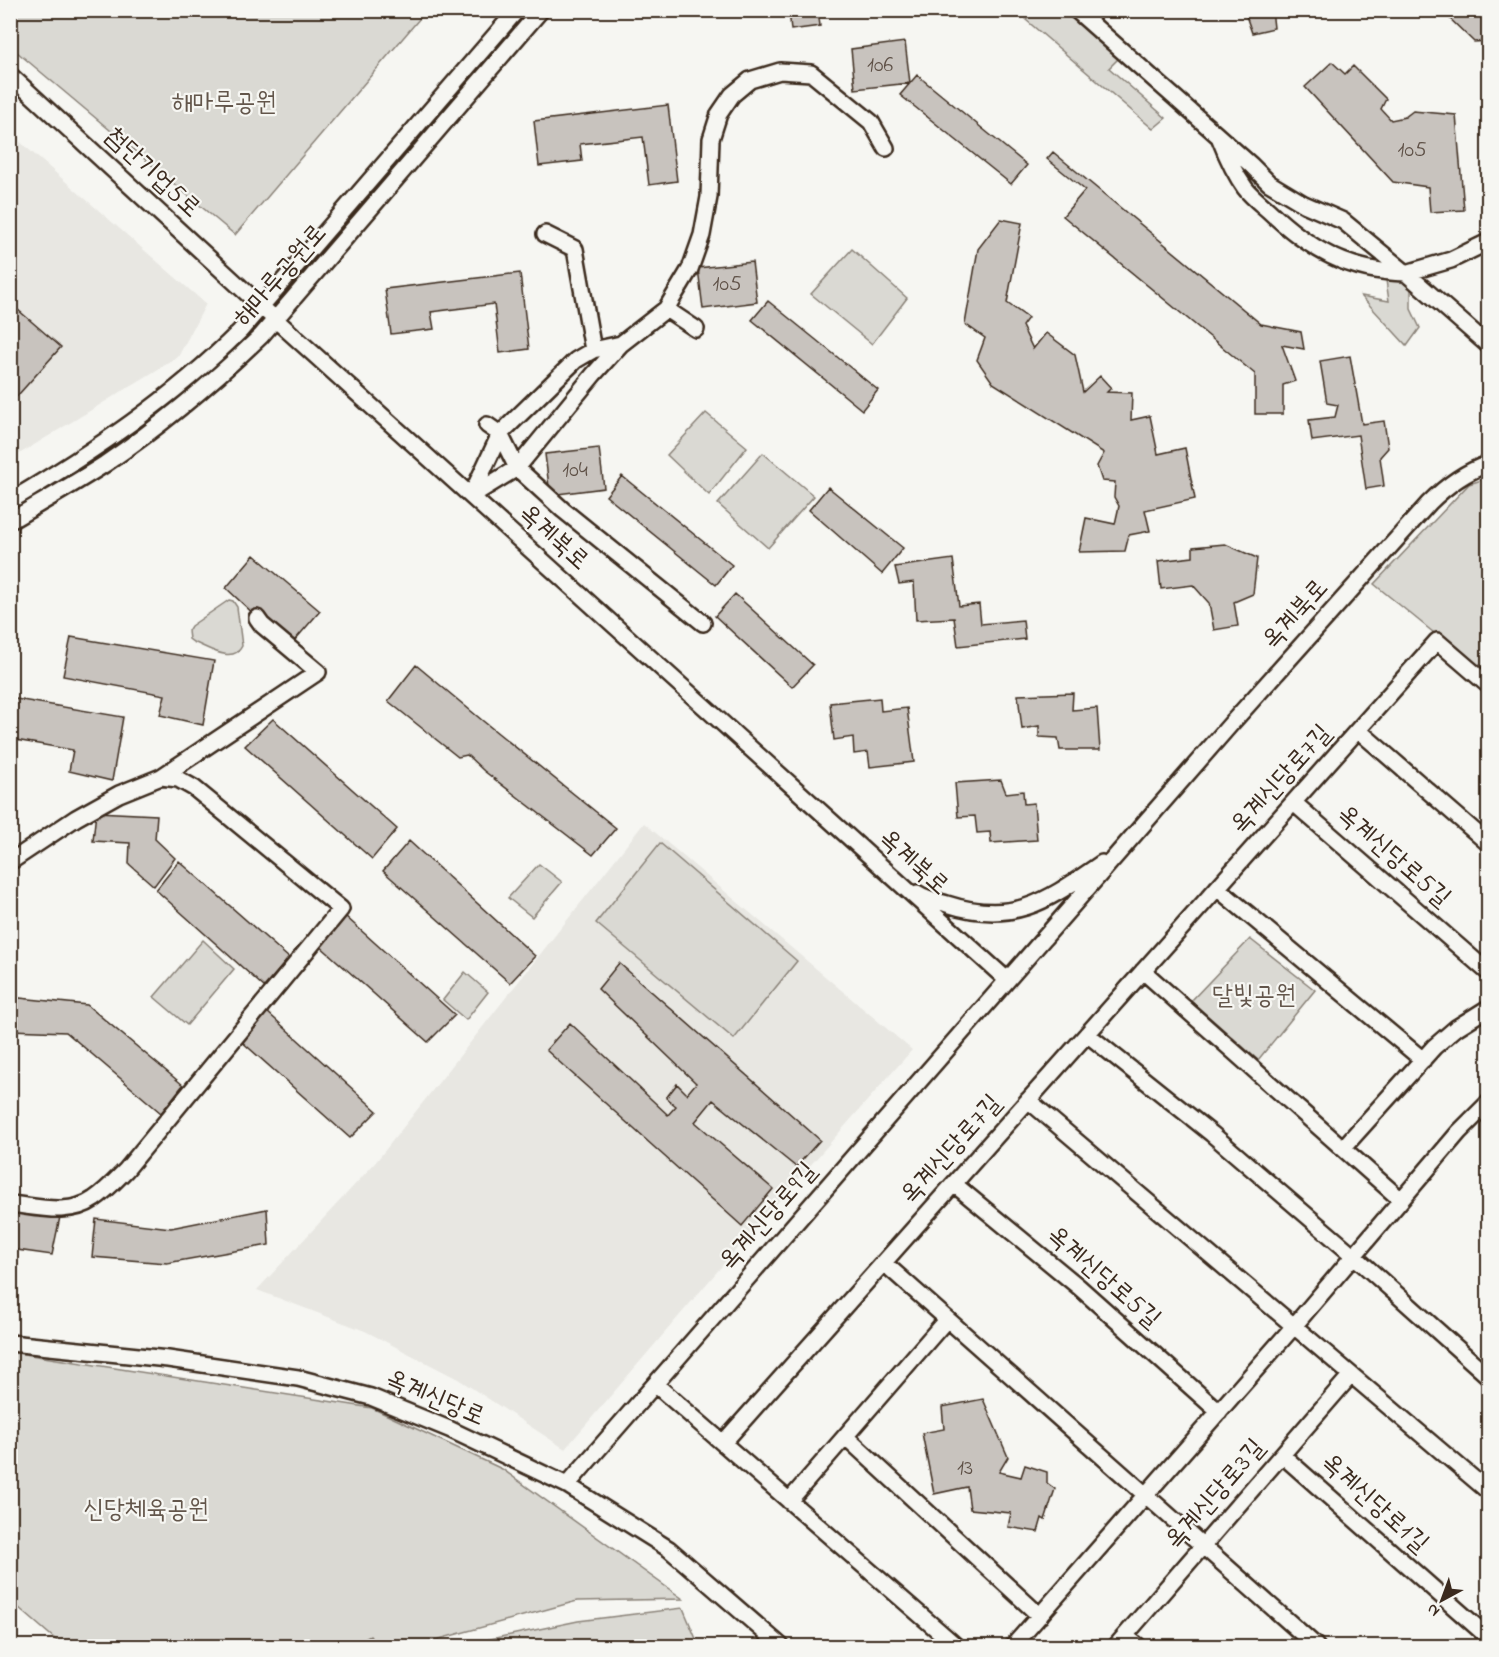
<svg xmlns="http://www.w3.org/2000/svg" width="1499" height="1657" font-family="'Indie Flower','Poor Story',sans-serif">
  <style>
    .built { fill: #e8e7e2 }
    .green { fill: #dad9d3; stroke: #8a8278; stroke-width: 1.5 }
    .building { fill: #c8c3be; stroke: #3b2a1e; stroke-width: 1.5 }
    .lines { fill: none; stroke-linecap: round; stroke-linejoin: round }
    .minor-casing { stroke: #3b2a1e; stroke-width: 20 }
    .minor { stroke: #f6f6f2; stroke-width: 15 }
    .labels { text-anchor: middle; dominant-baseline: central; stroke-width: 4.5; stroke-linejoin: round; paint-order: stroke }
    .number-label { font-size: 22px; fill: #5e5046 }
    .park-label { font-size: 26px; fill: #63564b; stroke: #f6f6f2 }
    .street-label { font-size: 26px; fill: #3b2a1e; stroke: #f6f6f2 }
  </style>
  <rect width="100%" height="100%" fill="#f6f6f2"/>
  <filter id="ink" filterUnits="userSpaceOnUse"><feTurbulence type="fractalNoise" baseFrequency=".0167" numOctaves="2"/><feDisplacementMap in="SourceGraphic" scale="12" xChannelSelector="R" yChannelSelector="G"/><feConvolveMatrix kernelMatrix="1 2 1 2 8 2 1 2 1" color-interpolation-filters="sRGB"/></filter>
  <g filter="url(#ink)">
    <path class="built" d="M 11,134 L 206,304 L 178,357 L 11,459 Z
      M 644,823 L 912,1050 L 740,1245 L 565,1449 L 458,1379 L 365,1331 L 257,1290 L 375,1163 Z"/>
    <path class="green" d="M 10,11 L 11,10 L 426,11 L 235,235 L 11,47 Z
      M 1035,11 L 1076,11 L 1124,53 L 1109,68 L 1166,118 L 1153,129 L 1026,20 Z
      M 852,249 L 907,298 L 872,344 L 811,294 Z
      M 1386,280 L 1407,280 L 1411,283 L 1411,309 L 1420,328 L 1407,346 L 1361,296 L 1389,301 Z
      M 706,413 L 747,447 L 709,495 L 667,455 Z
      M 763,453 L 814,496 L 768,548 L 718,504 Z
      M 1488,478 L 1488,677 L 1374,584 L 1469,484 Z
      M 229,600 L 233,601 L 237,607 L 242,646 C 233,665 207,647 193,642 L 189,639 L 188,631 L 191,626 Z
      M 660,843 L 797,961 L 734,1039 L 596,923 Z
      M 539,864 L 562,882 L 532,917 L 508,898 Z
      M 1250,939 L 1315,990 L 1258,1060 L 1191,1001 Z
      M 203,940 L 234,969 L 187,1025 L 154,997 Z
      M 465,972 L 488,992 L 466,1020 L 443,1000 Z
      M 11,1352 L 372,1408 L 502,1469 L 683,1599 L 577,1601 L 414,1646 L 379,1646 L 370,1636 L 352,1646 L 63,1646 L 11,1601 Z
      M 683,1608 L 699,1646 L 457,1646 L 578,1621 Z"/>
    <path class="building" d="M 789,10 L 818,10 L 820,26 L 791,30 Z
      M 1244,10 L 1272,10 L 1274,28 L 1252,33 Z
      M 1441,10 L 1488,10 L 1488,41 L 1474,42 Z
      M 905,42 L 910,83 L 855,89 L 851,49 Z
      M 1332,62 L 1345,74 L 1353,66 L 1386,99 L 1381,109 L 1391,120 L 1405,117 L 1413,111 L 1456,115 L 1464,210 L 1430,212 L 1428,187 L 1393,182 L 1305,87 Z
      M 917,75 L 1027,165 L 1011,184 L 900,95 Z
      M 668,105 L 677,181 L 649,185 L 643,137 L 580,144 L 582,161 L 539,166 L 534,121 Z
      M 1053,152 L 1261,324 L 1301,332 L 1304,349 L 1282,345 L 1295,381 L 1283,385 L 1283,414 L 1255,414 L 1255,374 L 1063,216 L 1085,190 L 1047,159 Z
      M 1001,219 L 1022,223 L 1007,303 L 1028,318 L 1022,326 L 1033,349 L 1046,333 L 1075,355 L 1083,392 L 1100,376 L 1111,388 L 1107,392 L 1132,393 L 1131,420 L 1150,416 L 1158,454 L 1185,448 L 1195,499 L 1145,510 L 1150,531 L 1129,535 L 1125,551 L 1079,552 L 1086,518 L 1115,524 L 1119,506 L 1114,497 L 1115,482 L 1102,481 L 1097,466 L 1104,453 L 993,383 L 977,360 L 985,338 L 965,324 L 978,249 Z
      M 752,262 L 757,302 L 703,309 L 698,268 Z
      M 520,273 L 529,349 L 500,353 L 494,304 L 431,312 L 434,329 L 391,334 L 385,289 Z
      M 768,301 L 878,390 L 862,410 L 752,320 Z
      M 10,303 L 61,347 L 10,404 Z
      M 1350,356 L 1362,424 L 1384,421 L 1388,448 L 1380,457 L 1384,486 L 1366,489 L 1358,435 L 1312,441 L 1309,420 L 1335,417 L 1338,405 L 1327,403 L 1320,361 Z
      M 599,448 L 604,488 L 550,495 L 545,454 Z
      M 622,476 L 732,565 L 716,585 L 606,496 Z
      M 828,487 L 903,548 L 882,574 L 809,510 Z
      M 1225,544 L 1257,558 L 1253,594 L 1234,602 L 1238,626 L 1214,630 L 1209,603 L 1193,585 L 1161,589 L 1158,561 L 1193,557 L 1193,547 Z
      M 254,555 L 320,611 L 289,647 L 226,588 Z
      M 953,559 L 959,606 L 979,604 L 981,624 L 1023,620 L 1025,639 L 958,646 L 954,618 L 916,620 L 914,582 L 899,584 L 895,567 Z
      M 735,594 L 813,665 L 792,687 L 715,616 Z
      M 71,637 L 214,661 L 203,725 L 160,715 L 165,695 L 63,676 Z
      M 416,665 L 483,721 L 616,828 L 593,855 L 484,771 L 467,755 L 458,757 L 388,701 Z
      M 1073,693 L 1072,710 L 1097,708 L 1100,750 L 1060,750 L 1058,738 L 1039,737 L 1039,726 L 1022,729 L 1018,695 Z
      M 10,698 L 123,717 L 112,781 L 69,771 L 73,750 L 10,739 Z
      M 880,698 L 881,711 L 907,708 L 914,762 L 870,767 L 868,752 L 854,754 L 853,737 L 834,740 L 830,703 Z
      M 273,719 L 397,829 L 372,859 L 245,746 Z
      M 1001,780 L 1006,793 L 1023,791 L 1024,804 L 1034,803 L 1037,840 L 991,843 L 990,832 L 977,833 L 975,816 L 958,817 L 955,783 Z
      M 96,812 L 157,815 L 155,839 L 175,858 L 154,886 L 129,864 L 130,843 L 93,841 Z
      M 409,841 L 535,956 L 510,983 L 383,871 Z
      M 179,861 L 289,958 L 264,987 L 156,890 Z
      M 345,916 L 455,1015 L 428,1042 L 319,945 Z
      M 619,963 L 820,1140 L 796,1167 L 713,1100 L 695,1122 L 773,1189 L 742,1226 L 546,1050 L 570,1023 L 668,1115 L 676,1106 L 666,1098 L 677,1084 L 687,1094 L 696,1083 L 598,989 Z
      M 10,997 L 87,1005 L 183,1085 L 161,1113 L 66,1032 L 10,1030 Z
      M 266,1011 L 377,1111 L 350,1138 L 241,1041 Z
      M 267,1209 L 269,1245 L 167,1263 L 92,1257 L 96,1219 L 171,1228 Z
      M 10,1210 L 60,1217 L 52,1255 L 10,1249 Z
      M 983,1399 L 1008,1457 L 999,1472 L 1021,1477 L 1025,1465 L 1047,1472 L 1047,1483 L 1055,1489 L 1045,1520 L 1042,1518 L 1038,1532 L 1008,1527 L 1011,1513 L 970,1509 L 967,1487 L 934,1494 L 922,1433 L 944,1429 L 942,1407 Z"/>
    <g class="lines">
      <g class="minor-casing">
        <path id="minor" d="M 1076,10 L 1251,165 L 1269,183 L 1304,204 L 1343,221 L 1406,273
          M 10,75 L 276,320 L 1007,980
          M 1220,139 C 1227,157 1234,173 1245,188 C 1251,196 1260,203 1268,210 C 1309,249 1348,272 1406,273
          M 545,234 L 575,249 L 593,350
          M 1488,242 L 1451,260 L 1406,273 L 1488,345
          M 666,309 L 696,329
          M 621,344 L 666,309 L 690,269 L 702,235 L 709,197 L 711,139 L 719,114 L 732,95 L 750,80 L 780,71 L 811,73 L 871,122 L 886,148
          M 621,344 L 594,374 L 517,468 L 471,496 L 500,434 L 576,360 L 593,350 Z
          M 487,425 L 500,434 L 517,468 L 563,510 L 703,623
          M 10,501 C 93,452 172,399 240,331 L 517,10
          M 10,521 C 42,502 74,484 105,464 C 161,426 212,383 261,336 L 541,10
          M 1358,730 L 1488,843
          M 1294,803 L 1488,972
          M 10,862 L 76,818 L 119,794 L 161,777 L 318,672 L 262,625 L 257,618
          M 1217,888 L 1423,1060
          M 917,893 C 926,899 937,901 947,904 C 1015,926 1048,900 1102,863
          M 1143,971 L 1400,1199
          M 1087,1034 L 1212,1134 L 1354,1256 L 1488,1376
          M 1028,1100 L 1488,1491
          M 1343,1148 L 1434,1047 L 1456,1028 L 1488,1008
          M 954,1184 L 1079,1287 L 1219,1412
          M 10,1204 C 38,1207 70,1216 94,1199 C 106,1191 116,1180 126,1170 L 341,909 L 194,788 L 178,779 L 161,777
          M 884,1263 L 1316,1646
          M 10,1343 L 168,1359 L 298,1378 L 371,1397 L 449,1429 L 567,1485 L 669,1549 L 781,1646
          M 655,1384 L 956,1646
          M 846,1437 L 1040,1616
          M 723,1443 L 1437,641 L 1488,685
          M 1282,1455 L 1488,1637
          M 567,1485 L 1230,725 L 1429,503 C 1447,485 1465,472 1488,464
          M 789,1501 L 947,1319
          M 1125,1636 L 1138,1646
          M 1013,1646 L 1294,1326 L 1459,1132 L 1488,1103
          M 1116,1646 L 1351,1375"/>
      </g>
      <use href="#minor" class="minor"/>
    </g>
  </g>
  <g class="labels">
    <g class="number-label">
      <text x="880" y="66">106</text>
      <text x="1412" y="151">105</text>
      <text x="727" y="285">105</text>
      <text x="575" y="471">104</text>
      <text x="965" y="1469">13</text>
    </g>
    <g class="park-label">
      <text x="224" y="104">해마루공원</text>
      <text x="1254" y="997">달빛공원</text>
      <text x="146" y="1511">신당체육공원</text>
    </g>
    <g class="street-label">
      <text transform="translate(152 173) rotate(43)">첨단기업5로</text>
      <text transform="translate(281 276) rotate(-49)">해마루공원로</text>
      <text transform="translate(553 538) rotate(42)">옥계북로</text>
      <text transform="translate(1296 615) rotate(-48)">옥계북로</text>
      <text transform="translate(1282 780) rotate(-48)">옥계신당로7길</text>
      <text transform="translate(1393 857) rotate(41)">옥계신당로5길</text>
      <text transform="translate(913 863) rotate(42)">옥계북로</text>
      <text transform="translate(952 1150) rotate(-48)">옥계신당로7길</text>
      <text transform="translate(769 1217) rotate(-49)">옥계신당로9길</text>
      <text transform="translate(1103 1278) rotate(41)">옥계신당로5길</text>
      <text transform="translate(435 1399) rotate(23)">옥계신당로</text>
      <text transform="translate(1216 1495) rotate(-49)">옥계신당로3길</text>
      <text transform="translate(1374 1504) rotate(42)">옥계신당로1길</text>
    </g>
  </g>
  <rect width="1499" height="1657" fill="none" stroke="#f6f6f2" stroke-width="36"/>
  <rect x="18" y="18" width="1463" height="1621" fill="none" stroke="#3b2a1e" stroke-width="2" filter="url(#ink)"/>
  <g transform="translate(1442 1600) rotate(221)" stroke="#f6f6f2" stroke-width="4.5" paint-order="stroke">
  <path d="M0-4.5L10 22L0 15L-10 22Z" fill="#3b2a1e"/>
  <text y="-9" font-size="16" font-weight="bold" text-anchor="middle" fill="#3b2a1e">N</text>
  </g>
</svg>
